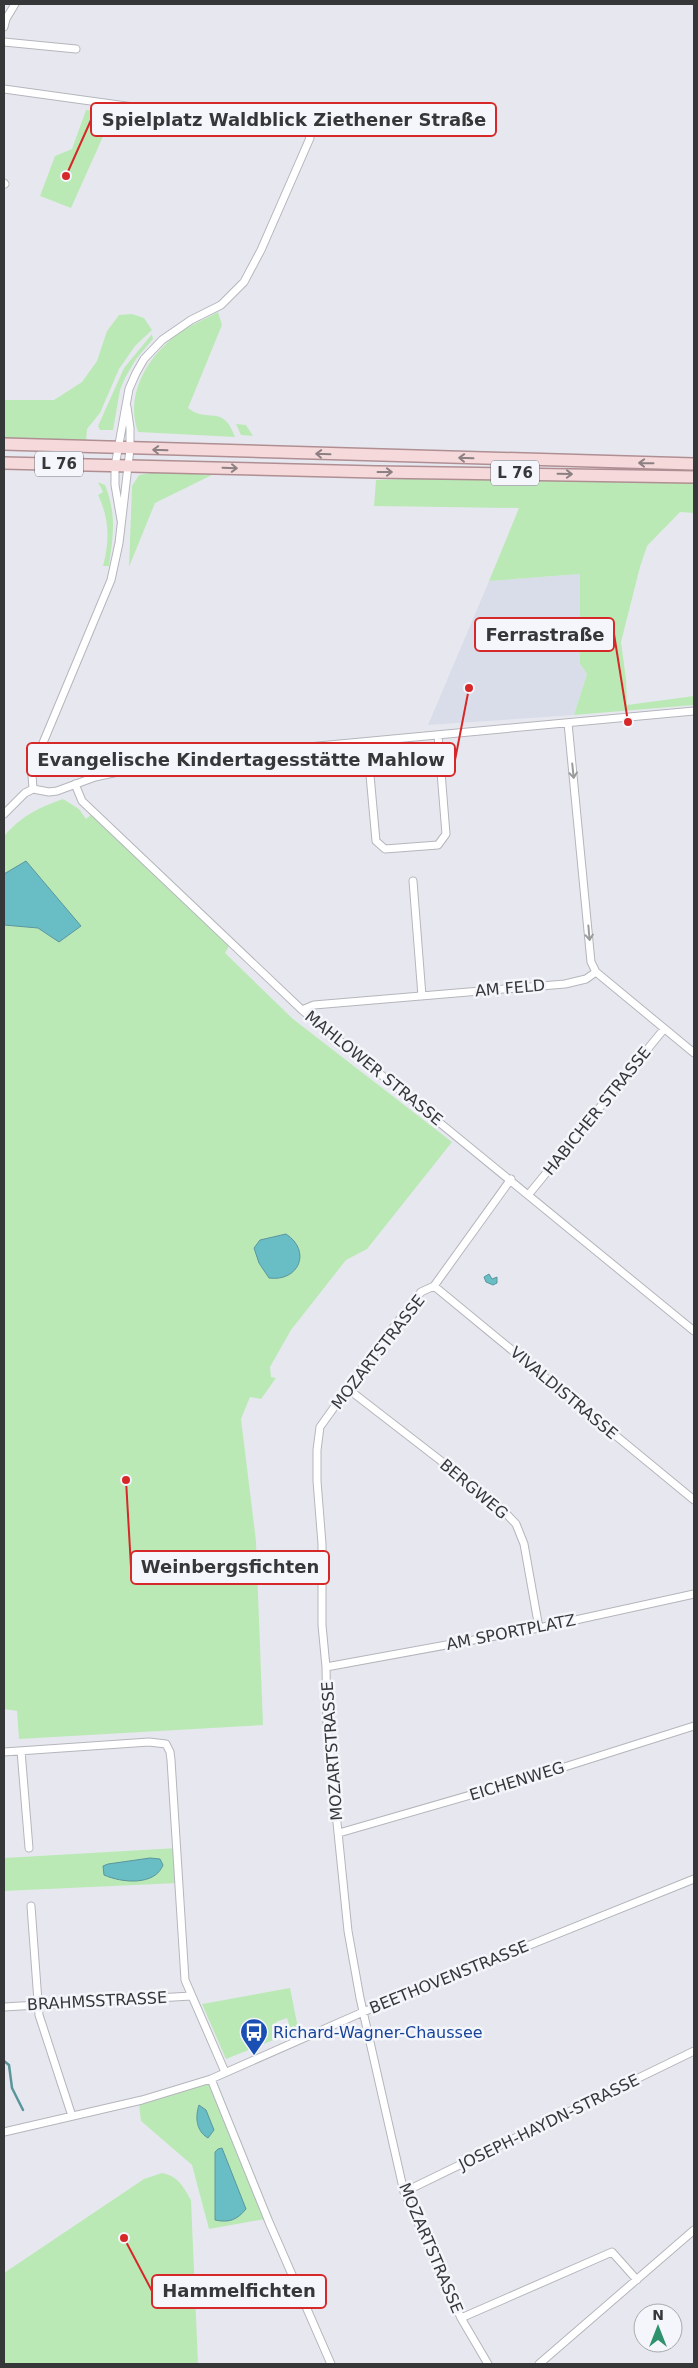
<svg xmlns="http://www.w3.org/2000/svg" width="698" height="2368" font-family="'DejaVu Sans',sans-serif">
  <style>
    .built { fill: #d9ddea }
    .green { fill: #bbe9b6 }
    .water { fill: #69bec6; stroke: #5a969c }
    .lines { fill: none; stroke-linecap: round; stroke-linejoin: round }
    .stream { stroke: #5a969c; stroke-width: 2.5 }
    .minor-casing { stroke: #b4b6bc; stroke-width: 9 }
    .primary-casing { stroke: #af8f93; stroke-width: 14 }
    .minor { stroke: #fff; stroke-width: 7 }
    .primary { stroke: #f6d9db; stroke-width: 11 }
    .oneway { stroke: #8c8082 }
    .oneway2 { stroke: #9a9b9c }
    .labels { text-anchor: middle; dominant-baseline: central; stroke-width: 5; stroke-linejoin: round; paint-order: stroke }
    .shield { fill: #f4f6fc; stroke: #6f7074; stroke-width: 1 }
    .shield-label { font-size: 15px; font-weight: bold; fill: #363739 }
    .street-label { font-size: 16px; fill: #363739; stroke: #f4f6fc }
    .transit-label { font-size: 16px; fill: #164399; stroke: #f4f6fc; text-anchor: start }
    .leader { fill: none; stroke: #d62828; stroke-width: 2 }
    .callout-dot { fill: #d62828; stroke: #f4f6fc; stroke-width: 2 }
    .callout { fill: #f4f6fc; stroke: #d62828; stroke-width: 2 }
    .callout-label { font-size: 18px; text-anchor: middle; font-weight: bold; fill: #363739 }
  </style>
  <rect width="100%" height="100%" fill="#e7e8ef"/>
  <path class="built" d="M 580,574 L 580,664 L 587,674 L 574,715 L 428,725 L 489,581 Z"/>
  <path class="green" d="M 86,110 L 114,112 L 71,208 L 40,196 L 55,156 L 72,149 Z
    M 218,312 L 222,325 L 188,408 C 208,424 223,403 235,437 L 138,432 C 125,396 146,359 174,337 C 187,326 204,320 218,312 Z
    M 132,314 L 144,318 L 152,330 L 135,346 L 119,369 L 100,413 L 87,429 L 86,442 L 4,439 L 4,400 L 54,400 L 82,382 L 97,361 L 107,331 L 119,315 Z
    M 152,334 L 153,339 L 136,359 L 125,378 L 120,390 L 113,430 L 100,430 L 98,426 L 124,368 Z
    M 236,424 L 246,425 L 253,436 L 241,435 Z
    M 158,472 L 212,475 L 155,503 L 129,567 L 132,486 L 139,475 Z
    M 433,478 L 694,482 L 694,513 L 680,512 L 647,546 L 640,567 L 621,642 L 626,679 L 627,705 L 694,696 L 694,705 L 574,715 L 587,674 L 580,664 L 580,574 L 489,581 L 519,508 L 374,506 L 376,480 Z
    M 98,482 L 105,485 C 117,515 113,536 109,566 L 103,566 C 110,540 109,518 98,495 L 103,492 Z
    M 63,799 L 79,809 L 86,819 L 92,814 L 229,946 L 225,953 L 293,1019 L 452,1142 L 367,1249 L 346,1260 L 291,1330 L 270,1367 L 271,1377 L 276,1378 L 261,1399 L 250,1397 L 241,1419 L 256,1541 L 263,1725 L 19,1739 L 17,1711 L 4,1709 L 4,925 L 38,928 L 59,942 L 6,873 L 4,874 L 4,836 C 23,815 36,809 63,799 Z
    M 177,1848 L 179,1883 L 4,1891 L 4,1858 Z
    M 290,1988 L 298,2028 L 291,2032 L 287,2018 L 276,2022 L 281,2037 L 226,2059 L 202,2004 Z
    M 211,2083 L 265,2219 L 209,2229 L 192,2165 L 141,2121 L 139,2104 Z
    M 162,2173 C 178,2176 183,2186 191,2200 L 198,2364 L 4,2364 L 4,2273 L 144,2179 Z"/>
  <path class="water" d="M 26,861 L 81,926 L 59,942 L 38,928 L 4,925 L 4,874 Z
    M 286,1234 C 312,1251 299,1282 269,1278 L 259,1263 L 254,1248 L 260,1240 Z
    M 489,1274 L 492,1279 L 497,1277 L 497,1283 L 493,1285 L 486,1282 L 484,1277 Z
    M 150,1858 L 160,1859 L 163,1865 C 155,1886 122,1883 104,1875 L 103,1866 L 108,1864 Z
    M 199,2105 L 206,2110 L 214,2130 L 208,2138 C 196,2131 195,2117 199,2105 Z
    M 222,2148 L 246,2209 C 237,2220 229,2223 215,2220 L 215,2152 L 218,2149 Z"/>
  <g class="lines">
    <path class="stream" d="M 4,2061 L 9,2065 L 12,2088 L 23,2110"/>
    <g class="minor-casing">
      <path id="minor" d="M 4,27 L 6,19 L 15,4
        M 4,42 L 76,49
        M 4,89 L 307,131 L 310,138 L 261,250 L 244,282 L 221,305 L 191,320 L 162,340 L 144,359 L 136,373 L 129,389 L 115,466 L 115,485 L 121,520
        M 4,183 L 5,184
        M 568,723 L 591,962 L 596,972 L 694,1053
        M 367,742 L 376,841 L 385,849 L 438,845 L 446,834 L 438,735
        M 75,784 L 82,801 L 302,1010 L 694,1331
        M 33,789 L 49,792 L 57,791 L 95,777 L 178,759 L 694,711
        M 33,789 L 32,775 L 35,762 L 111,580 L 119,543 L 130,449 L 130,428 L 127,407
        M 4,814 L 25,793 L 33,789
        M 413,881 L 422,996
        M 302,1010 L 314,1005 L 565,984 L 586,979 L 596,972
        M 529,1194 L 664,1029
        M 434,1286 L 694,1500
        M 348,1389 L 498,1505 L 516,1524 L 524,1544 L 539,1628
        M 326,1667 L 539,1628 L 694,1594
        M 21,1751 L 29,1848
        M 4,1752 L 149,1742 L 166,1744 L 170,1752 L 171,1760 L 185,1980 L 225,2072
        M 339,1833 L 536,1776 L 694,1726
        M 31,1906 L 39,2015 L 72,2116
        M 4,2007 L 191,1996
        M 211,2079 L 269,2222 L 331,2364
        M 4,2132 L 142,2100 L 211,2079 L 363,2012 L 694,1879
        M 404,2192 L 694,2051
        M 461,2318 L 612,2252 L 637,2280
        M 488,2364 L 461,2318 L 404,2192 L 360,1998 L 348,1931 L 327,1724 L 326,1667 L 322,1625 L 322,1544 L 317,1481 L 317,1450 L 320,1427 L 365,1364 L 421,1292 L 434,1286 L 511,1179
        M 539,2364 L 694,2230"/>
    </g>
    <g class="primary-casing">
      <path id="primary" d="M 4,444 L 694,464
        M 4,463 L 376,472 L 694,477"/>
    </g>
    <use href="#minor" class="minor"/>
    <use href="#primary" class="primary"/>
  </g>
  <defs><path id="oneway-shaft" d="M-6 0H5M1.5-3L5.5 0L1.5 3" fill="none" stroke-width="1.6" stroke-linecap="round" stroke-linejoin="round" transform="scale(1.25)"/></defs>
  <g class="oneway">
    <use href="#oneway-shaft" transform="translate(160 450) rotate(-178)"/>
    <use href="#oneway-shaft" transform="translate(323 454) rotate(-178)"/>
    <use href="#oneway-shaft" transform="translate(466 458) rotate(-178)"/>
    <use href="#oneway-shaft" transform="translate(646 463) rotate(-179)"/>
    <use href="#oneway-shaft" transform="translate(230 468) rotate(2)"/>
    <use href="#oneway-shaft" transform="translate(385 472)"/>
    <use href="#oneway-shaft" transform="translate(565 474) rotate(1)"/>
  </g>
  <g class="oneway2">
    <use href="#oneway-shaft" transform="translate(573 771) rotate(84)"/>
    <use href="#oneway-shaft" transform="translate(589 933) rotate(85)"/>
  </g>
  <defs>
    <g id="bus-pin" transform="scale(1.4375)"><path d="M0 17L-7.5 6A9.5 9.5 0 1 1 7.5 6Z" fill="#1a4fb4" stroke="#f4f6fc"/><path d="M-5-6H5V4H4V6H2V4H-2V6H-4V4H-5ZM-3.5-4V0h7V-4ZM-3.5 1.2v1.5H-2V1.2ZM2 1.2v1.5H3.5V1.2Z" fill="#fff"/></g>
  </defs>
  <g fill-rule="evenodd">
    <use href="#bus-pin" x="254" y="2032"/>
  </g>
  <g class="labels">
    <g class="shield">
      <rect x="35" y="451.5" width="48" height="25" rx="4"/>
      <rect x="491" y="460.5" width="48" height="25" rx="4"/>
    </g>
    <g class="shield-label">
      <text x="59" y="464">L 76</text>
      <text x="515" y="473">L 76</text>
    </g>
    <g class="street-label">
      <text transform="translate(510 988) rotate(-5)">AM FELD</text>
      <text transform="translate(374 1068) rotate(39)">MAHLOWER STRASSE</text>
      <text transform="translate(597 1111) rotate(-51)">HABICHER STRASSE</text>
      <text transform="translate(378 1352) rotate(-52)">MOZARTSTRASSE</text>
      <text transform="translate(564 1393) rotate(40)">VIVALDISTRASSE</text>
      <text transform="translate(474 1489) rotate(40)">BERGWEG</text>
      <text transform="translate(511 1632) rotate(-11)">AM SPORTPLATZ</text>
      <text transform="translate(332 1751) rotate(-94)">MOZARTSTRASSE</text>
      <text transform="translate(517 1781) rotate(-17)">EICHENWEG</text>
      <text transform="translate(449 1977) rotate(-22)">BEETHOVENSTRASSE</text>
      <text transform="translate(97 2001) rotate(-3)">BRAHMSSTRASSE</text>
      <text transform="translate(549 2122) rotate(-26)">JOSEPH-HAYDN-STRASSE</text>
      <text transform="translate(431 2248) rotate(67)">MOZARTSTRASSE</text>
    </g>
    <g class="transit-label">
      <text x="273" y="2032">Richard-Wagner-Chaussee</text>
    </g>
  </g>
  <path class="leader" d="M66 176L91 120M628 722L614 634M469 688L455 760M126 1480L131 1567M124 2238L152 2291"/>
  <g class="callout-dot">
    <circle cx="66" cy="176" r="5"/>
    <circle cx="628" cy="722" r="5"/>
    <circle cx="469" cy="688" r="5"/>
    <circle cx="126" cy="1480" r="5"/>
    <circle cx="124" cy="2238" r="5"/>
  </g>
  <g class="callout">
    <rect x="91" y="103" width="405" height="33" rx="5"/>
    <rect x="475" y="618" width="139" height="33" rx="5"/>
    <rect x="27" y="743" width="428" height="33" rx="5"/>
    <rect x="131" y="1551" width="198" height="33" rx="5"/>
    <rect x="152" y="2275" width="174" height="33" rx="5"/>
  </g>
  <g class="callout-label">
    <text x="294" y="126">Spielplatz Waldblick Ziethener Straße</text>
    <text x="545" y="641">Ferrastraße</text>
    <text x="241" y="766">Evangelische Kindertagesstätte Mahlow</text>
    <text x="230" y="1573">Weinbergsfichten</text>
    <text x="239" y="2297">Hammelfichten</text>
  </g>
  <rect width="698" height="2368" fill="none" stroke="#363739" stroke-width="10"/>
  <g transform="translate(658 2328)"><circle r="24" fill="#f4f6fc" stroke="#a8aaae"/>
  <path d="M0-4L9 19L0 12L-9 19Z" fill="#2f926d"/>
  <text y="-8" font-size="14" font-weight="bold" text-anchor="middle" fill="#363739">N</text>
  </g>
</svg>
